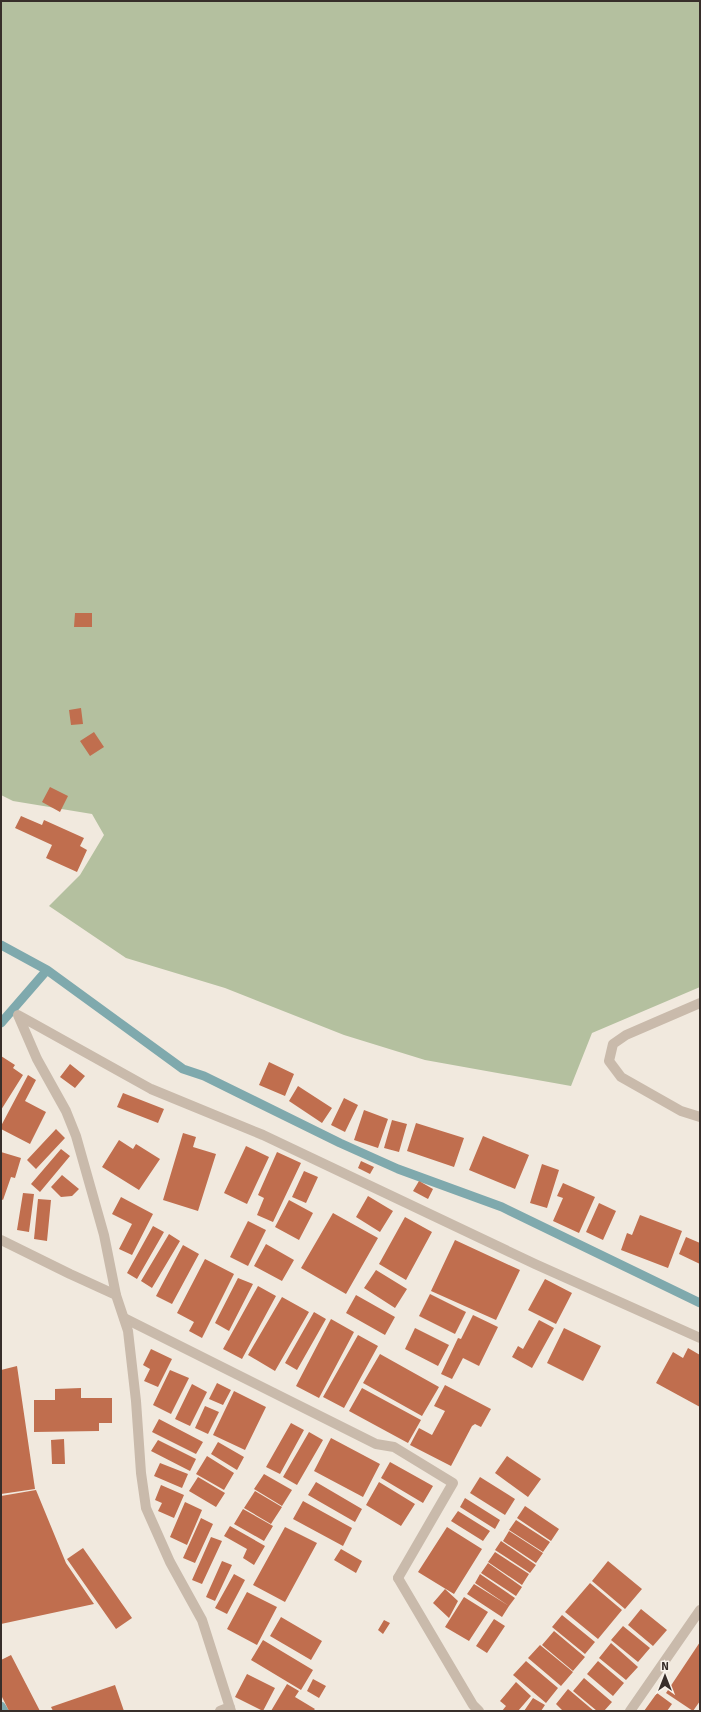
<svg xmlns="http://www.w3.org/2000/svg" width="701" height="1712" font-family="Signika,sans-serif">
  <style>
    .green { fill: #b4c09f }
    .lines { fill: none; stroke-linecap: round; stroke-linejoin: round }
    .stream { stroke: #7fa9ad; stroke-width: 9 }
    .building { fill: #c06e4e }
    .service { stroke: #c9baab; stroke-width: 10 }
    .minor { stroke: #c9baab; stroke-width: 10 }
  </style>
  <rect width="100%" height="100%" fill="#f1e9de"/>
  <path class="green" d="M 1,1 L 700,1 L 700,987 L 592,1033 L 571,1086 L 425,1060 L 344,1035 L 225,988 L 126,958 L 49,906 L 80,875 L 104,835 L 92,814 L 13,801 L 1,795 Z"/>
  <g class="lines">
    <path class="stream" d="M 1,945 L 47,970 L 183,1069 L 204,1076 L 340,1143 L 398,1169 L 502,1207 L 700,1303
      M 1,1023 L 47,970
      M 1,1706 L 4,1711"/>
  </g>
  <path class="building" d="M 75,613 L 92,613 L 92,627 L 74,627 Z
    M 81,708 L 83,724 L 71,725 L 69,710 Z
    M 94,732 L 104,747 L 90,756 L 80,741 Z
    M 50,787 L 68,796 L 60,812 L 42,802 Z
    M 21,816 L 42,825 L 44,820 L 84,838 L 80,846 L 87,850 L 77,872 L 46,858 L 52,845 L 15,828 Z
    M 1,1056 L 15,1065 L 13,1068 L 23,1075 L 1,1110 Z
    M 269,1062 L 294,1074 L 285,1096 L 259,1085 Z
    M 70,1064 L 85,1076 L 75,1088 L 60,1077 Z
    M 28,1075 L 36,1080 L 25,1101 L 46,1112 L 30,1144 L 1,1129 L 1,1126 Z
    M 298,1086 L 332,1108 L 322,1123 L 289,1101 Z
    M 123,1093 L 164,1109 L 158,1123 L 117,1107 Z
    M 344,1098 L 358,1105 L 345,1132 L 331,1125 Z
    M 364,1110 L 388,1119 L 378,1148 L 354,1140 Z
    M 392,1120 L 407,1124 L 399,1152 L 384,1148 Z
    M 416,1123 L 464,1138 L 454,1167 L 407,1151 Z
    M 56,1129 L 65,1138 L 36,1169 L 27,1160 Z
    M 183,1133 L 196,1137 L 193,1147 L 216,1154 L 198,1211 L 163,1200 Z
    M 483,1136 L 529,1155 L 515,1189 L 469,1170 Z
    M 119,1140 L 133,1149 L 136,1144 L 160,1159 L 139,1190 L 102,1167 Z
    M 246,1146 L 269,1157 L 247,1204 L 224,1193 Z
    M 61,1149 L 70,1156 L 40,1192 L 31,1184 Z
    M 1,1152 L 21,1158 L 15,1178 L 11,1177 L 3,1200 L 1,1199 Z
    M 277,1152 L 301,1163 L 273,1222 L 257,1215 L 264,1198 L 258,1195 Z
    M 361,1161 L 374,1167 L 370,1174 L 358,1168 Z
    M 542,1164 L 559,1170 L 547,1208 L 530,1203 Z
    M 304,1171 L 318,1177 L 306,1203 L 292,1197 Z
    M 62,1175 L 79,1189 L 72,1196 L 61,1197 L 51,1187 Z
    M 419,1181 L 433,1189 L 428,1199 L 413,1191 Z
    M 563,1183 L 595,1197 L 579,1233 L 553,1221 L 563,1198 L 557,1196 Z
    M 23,1193 L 34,1194 L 29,1232 L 17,1230 Z
    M 368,1196 L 393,1211 L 380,1232 L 356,1217 Z
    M 121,1197 L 153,1214 L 132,1255 L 119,1249 L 132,1224 L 112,1214 Z
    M 38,1199 L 51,1200 L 47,1241 L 34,1239 Z
    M 289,1200 L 313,1213 L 299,1240 L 275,1227 Z
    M 599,1203 L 616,1211 L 603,1240 L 586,1232 Z
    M 333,1213 L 378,1238 L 346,1294 L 301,1268 Z
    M 640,1215 L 682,1231 L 668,1268 L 621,1250 L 627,1233 L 632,1235 Z
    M 405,1217 L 432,1232 L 406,1280 L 379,1264 Z
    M 248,1221 L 266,1230 L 248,1266 L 230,1257 Z
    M 153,1226 L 164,1232 L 137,1279 L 127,1273 Z
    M 169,1234 L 180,1241 L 152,1288 L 141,1281 Z
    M 686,1237 L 700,1243 L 700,1264 L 679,1254 Z
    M 455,1240 L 520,1270 L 496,1320 L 431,1291 Z
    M 266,1244 L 294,1260 L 282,1281 L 254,1266 Z
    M 183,1245 L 199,1254 L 172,1304 L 156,1296 Z
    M 205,1259 L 234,1274 L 202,1338 L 189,1331 L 194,1322 L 177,1313 Z
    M 376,1270 L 407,1289 L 395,1308 L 364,1288 Z
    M 238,1278 L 253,1284 L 229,1331 L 215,1323 Z
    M 545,1279 L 572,1293 L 556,1324 L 528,1310 Z
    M 258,1286 L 276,1296 L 242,1359 L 223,1349 Z
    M 430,1294 L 466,1312 L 455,1334 L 419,1316 Z
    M 356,1295 L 395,1317 L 385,1335 L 346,1313 Z
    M 282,1297 L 309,1312 L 275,1371 L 248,1355 Z
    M 314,1312 L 326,1319 L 297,1370 L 285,1363 Z
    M 473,1315 L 498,1327 L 479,1366 L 463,1358 L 452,1379 L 441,1374 L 458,1338 L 461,1339 Z
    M 331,1319 L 354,1332 L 319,1398 L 296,1386 Z
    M 539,1320 L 554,1328 L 532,1368 L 512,1357 L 518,1346 L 523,1349 Z
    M 415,1328 L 449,1345 L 438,1366 L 405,1349 Z
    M 564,1328 L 601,1346 L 583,1381 L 547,1363 Z
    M 358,1335 L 378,1346 L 344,1408 L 323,1397 Z
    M 688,1348 L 700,1355 L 700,1407 L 656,1383 L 673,1352 L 683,1358 Z
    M 151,1349 L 172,1359 L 158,1387 L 144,1381 L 150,1369 L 143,1365 Z
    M 380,1354 L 439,1387 L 422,1416 L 363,1383 Z
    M 17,1366 L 35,1489 L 1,1494 L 1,1370 Z
    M 170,1370 L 189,1378 L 171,1414 L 153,1405 Z
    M 217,1383 L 231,1390 L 223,1405 L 209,1399 Z
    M 192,1384 L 207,1392 L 190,1426 L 175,1419 Z
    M 445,1385 L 491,1409 L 481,1427 L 475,1424 L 472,1426 L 451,1466 L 410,1445 L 419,1428 L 432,1435 L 445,1411 L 434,1406 Z
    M 81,1388 L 81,1398 L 112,1398 L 112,1423 L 99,1423 L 99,1431 L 34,1432 L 34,1400 L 55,1400 L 55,1389 Z
    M 362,1388 L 421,1420 L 408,1443 L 349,1411 Z
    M 234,1391 L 266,1407 L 245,1450 L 213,1435 Z
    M 205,1406 L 219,1412 L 208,1434 L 195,1428 Z
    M 159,1419 L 203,1442 L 196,1454 L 152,1432 Z
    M 291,1423 L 304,1430 L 280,1474 L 266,1467 Z
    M 309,1432 L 323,1440 L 297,1485 L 283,1477 Z
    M 331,1438 L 380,1464 L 363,1497 L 314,1471 Z
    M 64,1439 L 65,1464 L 52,1464 L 51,1440 Z
    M 158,1440 L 196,1459 L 190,1471 L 151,1451 Z
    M 218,1442 L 244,1457 L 237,1470 L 211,1454 Z
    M 207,1456 L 234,1473 L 224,1490 L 196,1474 Z
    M 507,1456 L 541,1479 L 528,1497 L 495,1473 Z
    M 390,1462 L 433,1486 L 423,1503 L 381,1478 Z
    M 160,1463 L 188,1474 L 182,1488 L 154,1476 Z
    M 264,1474 L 292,1490 L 282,1506 L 254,1489 Z
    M 198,1477 L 225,1493 L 216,1507 L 189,1491 Z
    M 480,1477 L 515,1499 L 505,1515 L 470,1493 Z
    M 316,1482 L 362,1509 L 355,1522 L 308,1495 Z
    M 379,1482 L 415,1504 L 401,1526 L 366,1505 Z
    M 161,1485 L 184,1495 L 174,1518 L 158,1511 L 162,1503 L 155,1500 Z
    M 36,1490 L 66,1563 L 94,1604 L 1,1624 L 1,1496 Z
    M 255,1491 L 282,1507 L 271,1524 L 244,1508 Z
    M 465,1498 L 500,1520 L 495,1529 L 460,1507 Z
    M 303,1501 L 352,1528 L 343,1546 L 293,1519 Z
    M 185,1502 L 202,1510 L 187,1545 L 170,1537 Z
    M 525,1506 L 559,1529 L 551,1541 L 517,1518 Z
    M 243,1509 L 273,1526 L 264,1541 L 234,1524 Z
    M 458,1511 L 490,1531 L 483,1541 L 451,1521 Z
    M 201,1518 L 213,1524 L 195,1563 L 183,1558 Z
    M 516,1520 L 550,1542 L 543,1552 L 509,1530 Z
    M 230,1526 L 265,1546 L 254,1565 L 243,1558 L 247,1549 L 224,1536 Z
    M 285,1527 L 317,1543 L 285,1602 L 253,1585 Z
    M 447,1527 L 482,1549 L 454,1594 L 418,1572 Z
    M 509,1531 L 543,1553 L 536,1563 L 503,1541 Z
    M 211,1537 L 222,1541 L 202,1584 L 192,1580 Z
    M 501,1541 L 536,1565 L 530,1573 L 495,1550 Z
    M 83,1548 L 132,1618 L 116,1629 L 67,1559 Z
    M 341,1549 L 362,1561 L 356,1573 L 334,1560 Z
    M 495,1552 L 529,1574 L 522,1585 L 488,1562 Z
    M 222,1561 L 232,1565 L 215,1601 L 206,1597 Z
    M 608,1561 L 642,1589 L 625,1609 L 592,1581 Z
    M 488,1563 L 522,1587 L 516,1596 L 481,1573 Z
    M 234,1574 L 245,1580 L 227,1614 L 215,1608 Z
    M 480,1574 L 515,1598 L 509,1606 L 475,1583 Z
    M 590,1583 L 622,1610 L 598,1639 L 565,1612 Z
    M 474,1584 L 509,1606 L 502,1617 L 467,1594 Z
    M 445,1589 L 458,1601 L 449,1618 L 433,1603 Z
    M 247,1592 L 277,1607 L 257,1645 L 227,1629 Z
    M 464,1597 L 488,1612 L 469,1641 L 445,1627 Z
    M 641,1609 L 667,1630 L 653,1646 L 628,1625 Z
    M 562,1615 L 595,1642 L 585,1654 L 552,1627 Z
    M 281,1617 L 322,1641 L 311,1660 L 270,1636 Z
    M 494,1619 L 505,1626 L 487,1653 L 476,1646 Z
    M 384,1620 L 390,1623 L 383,1634 L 378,1630 Z
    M 623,1626 L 650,1648 L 638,1662 L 611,1640 Z
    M 554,1631 L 585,1657 L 573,1671 L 542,1645 Z
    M 263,1640 L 313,1670 L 301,1690 L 251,1660 Z
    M 700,1642 L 700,1701 L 693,1711 L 666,1693 Z
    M 611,1643 L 638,1667 L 626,1680 L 599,1658 Z
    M 540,1645 L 573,1672 L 561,1686 L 528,1658 Z
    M 11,1655 L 40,1711 L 9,1711 L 1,1695 L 1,1660 Z
    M 526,1661 L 558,1688 L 546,1703 L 513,1675 Z
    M 598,1661 L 624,1683 L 613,1696 L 587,1674 Z
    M 247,1674 L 275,1688 L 263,1711 L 235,1697 Z
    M 584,1678 L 612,1702 L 604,1711 L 597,1711 L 573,1691 Z
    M 313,1679 L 326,1686 L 319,1698 L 307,1691 Z
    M 516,1682 L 531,1696 L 518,1711 L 502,1711 L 506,1706 L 500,1701 Z
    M 287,1684 L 299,1691 L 295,1697 L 315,1709 L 313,1711 L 271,1711 Z
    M 115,1685 L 124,1711 L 53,1711 L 51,1707 Z
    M 568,1689 L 594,1711 L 563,1711 L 556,1704 Z
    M 657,1693 L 672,1704 L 667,1711 L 644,1711 Z
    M 533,1698 L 545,1705 L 541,1711 L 524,1711 Z"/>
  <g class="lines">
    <path class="service" d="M 116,1295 L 104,1235 L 76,1136 L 66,1111 L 37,1059 L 18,1015 L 151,1089 L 263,1135 L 535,1264 L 700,1338
      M 124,1318 L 376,1444 L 394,1447 L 453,1483 L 398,1578"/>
    <path class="minor" d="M 700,1003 L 626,1035 L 613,1044 L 609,1061 L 621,1077 L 681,1111 L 700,1117
      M 1,1240 L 70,1274 L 116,1295 L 128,1331 L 136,1401 L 141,1473 L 146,1508 L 170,1562 L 202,1620 L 231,1711
      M 398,1578 L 473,1705 L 479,1711
      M 220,1711 L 230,1707
      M 630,1711 L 700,1610"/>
  </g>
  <rect width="701" height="1712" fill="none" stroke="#372e2a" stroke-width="4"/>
  <g transform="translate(665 1676)" stroke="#f9f3eb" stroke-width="3" paint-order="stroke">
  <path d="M0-3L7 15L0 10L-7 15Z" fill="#372e2a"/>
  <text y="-6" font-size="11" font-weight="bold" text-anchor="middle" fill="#372e2a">N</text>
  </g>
</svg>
